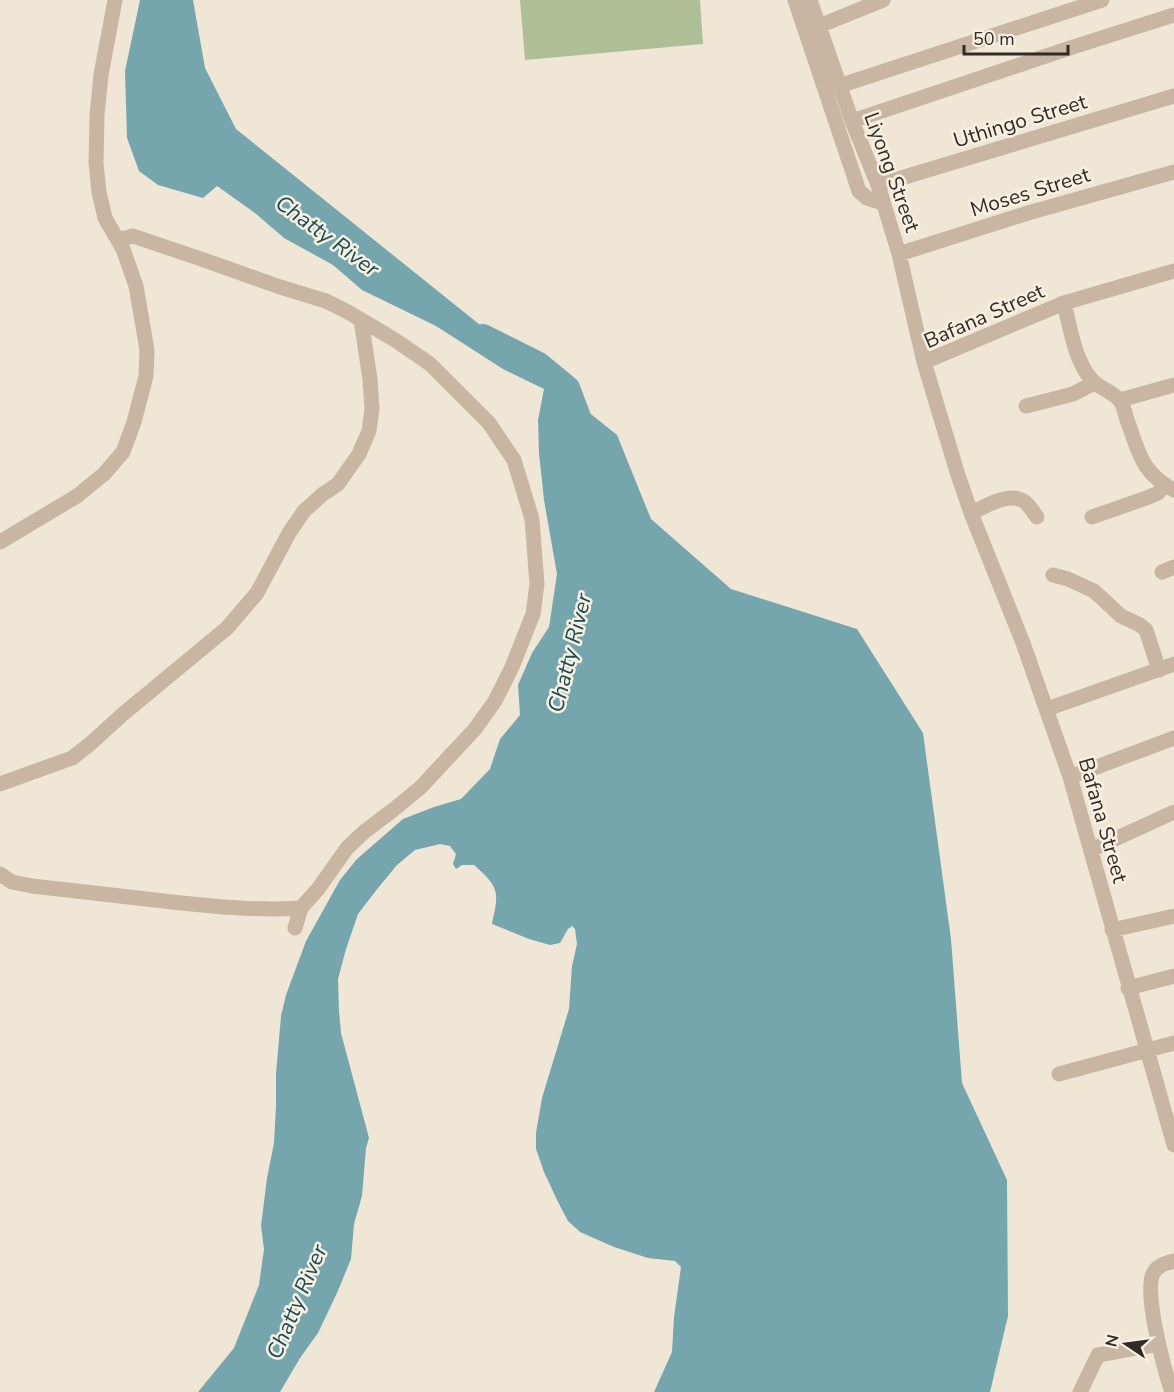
<svg xmlns="http://www.w3.org/2000/svg" width="1174" height="1392" font-family="'Nunito Sans',sans-serif">
  <style>
    .green { fill: #aebf97 }
    .water { fill: #75a6ad }
    .lines { fill: none; stroke-linecap: round; stroke-linejoin: round }
    .river { stroke: #75a6ad; stroke-width: 24 }
    .minor { stroke: #c8b6a2; stroke-width: 15 }
    .labels { text-anchor: middle; dominant-baseline: central; stroke-width: 5; stroke-linejoin: round; paint-order: stroke }
    .street-label { font-size: 21px; fill: #322a25; stroke: #f8f0e2 }
    .water-label { font-size: 22px; font-style: italic; fill: #1b4b53; stroke: #f8f0e2 }
  </style>
  <rect width="100%" height="100%" fill="#f0e6d6"/>
  <path class="green" d="M 520,0 L 700,0 L 703,44 L 525,60 Z"/>
  <path class="water" d="M 140,0 L 193,0 L 205,68 L 236,129 L 617,435 L 651,519 L 731,589 L 857,629 L 923,733 L 951,939 L 962,1083 L 1007,1180 L 1008,1316 L 990,1392 L 654,1392 L 672,1352 L 674,1317 L 681,1267 L 675,1261 L 648,1258 L 614,1247 L 580,1232 L 568,1221 L 558,1202 L 544,1172 L 536,1149 L 536,1133 L 542,1098 L 569,1009 L 572,966 L 577,944 L 575,929 L 572,926 L 568,929 L 560,943 L 550,945 L 529,939 L 492,924 C 493,916 496,909 496,900 C 498,885 484,874 474,865 L 462,865 L 456,869 L 453,864 L 456,854 L 450,846 L 440,844 L 415,850 L 397,865 L 378,888 L 358,914 L 346,949 L 338,979 L 339,1011 L 341,1033 L 369,1138 L 366,1148 L 362,1196 L 354,1224 L 351,1259 L 337,1293 L 318,1333 L 300,1358 L 280,1392 L 198,1392 L 234,1348 L 259,1285 L 264,1249 L 261,1226 L 267,1178 L 274,1143 L 276,1106 L 276,1074 L 281,1016 L 286,995 L 306,941 L 340,880 L 357,859 L 403,819 L 434,807 L 461,799 L 490,769 L 500,739 L 520,715 L 518,685 L 532,653 L 549,627 L 557,574 L 544,500 L 539,453 L 538,420 L 544,389 L 503,369 L 436,326 L 362,290 L 333,265 L 284,238 L 255,213 L 217,186 L 203,198 L 158,185 L 139,171 L 127,138 L 125,71 Z"/>
  <g class="lines">
    <path class="river" d="M 483,336 L 539,364 L 568,388 L 584,430"/>
    <path class="minor" d="M 795,0 L 859,191 L 867,198 L 883,203
      M 810,0 L 852,121 L 878,185 L 899,254 L 924,362
      M 819,26 L 883,0
      M 839,86 L 1102,0
      M 852,121 L 1073,47 L 1174,15
      M 878,185 L 1174,96
      M 118,240 L 133,236 L 204,260 L 280,287 L 326,301 L 348,312 L 395,340 L 430,364 L 489,423 L 514,460 L 532,519 L 537,584 L 533,614 L 512,667 L 495,701 L 475,729 L 420,788 L 393,810 L 364,832 L 347,848 L 318,889 L 301,908 L 295,928
      M 899,254 L 1028,213 L 1174,172
      M 1174,271 L 1064,303 L 924,362 L 957,472 L 971,513 L 1023,643 L 1070,777 L 1174,1145
      M 1064,303 C 1070,327 1075,362 1092,380 C 1100,389 1116,393 1121,402 C 1124,407 1125,414 1127,420 C 1139,452 1141,473 1174,490
      M 1120,400 L 1174,385
      M 1026,406 L 1073,394 L 1094,383
      M 971,513 C 986,506 1010,491 1025,502 C 1030,506 1033,512 1037,517
      M 1092,517 L 1149,497 L 1158,493 L 1165,485
      M 0,542 L 77,496 L 104,474 L 123,452 L 134,422 L 146,376 L 147,350 L 136,286 L 123,249 L 105,218 L 99,192 L 96,163 L 97,115 L 101,75 L 115,0
      M 1162,572 L 1174,567
      M 1053,575 L 1068,579 L 1094,591 L 1121,616 L 1140,625 L 1146,630 L 1159,670
      M 1047,709 L 1174,664
      M 1070,777 L 1174,738
      M 0,784 L 72,758 L 90,744 L 123,714 L 227,628 L 257,593 L 289,533 L 304,511 L 323,494 L 338,484 L 359,454 L 369,431 L 372,409 L 370,379 L 361,320
      M 1091,850 L 1174,812
      M 0,874 L 12,882 L 32,886 C 76,891 120,896 164,901 C 210,906 255,911 301,908
      M 1112,930 L 1174,916
      M 1128,988 L 1174,976
      M 1059,1074 L 1174,1043
      M 1080,1392 L 1098,1355 L 1158,1344
      M 1172,1392 C 1165,1372 1142,1289 1154,1272 C 1158,1265 1167,1263 1174,1261"/>
  </g>
  <g class="labels">
    <g class="street-label">
      <text transform="translate(1020 121) rotate(-17)">Uthingo Street</text>
      <text transform="translate(892 172) rotate(70)">Liyong Street</text>
      <text transform="translate(1030 192) rotate(-17)">Moses Street</text>
      <text transform="translate(984 316) rotate(-24)">Bafana Street</text>
      <text transform="translate(1103 820) rotate(74)">Bafana Street</text>
    </g>
    <g class="water-label">
      <text transform="translate(327 236) rotate(36)">Chatty River</text>
      <text transform="translate(570 653) rotate(-76)">Chatty River</text>
      <text transform="translate(297 1302) rotate(-67)">Chatty River</text>
    </g>
  </g>
  <g transform="translate(1126 1344) rotate(283)" stroke="#f8f0e2" stroke-width="4.5" paint-order="stroke">
  <path d="M0-4.5L10 22L0 15L-10 22Z" fill="#322a25"/>
  <text y="-9" font-size="16" font-weight="bold" text-anchor="middle" fill="#322a25">N</text>
  </g>
  <path d="M964 45v9h104v-9" fill="none" stroke="#322a25" stroke-width="3"/>
  <text x="973" y="45" font-size="18" fill="#322a25" stroke="#f8f0e2" stroke-width="4.5" paint-order="stroke">50 m</text>
</svg>
